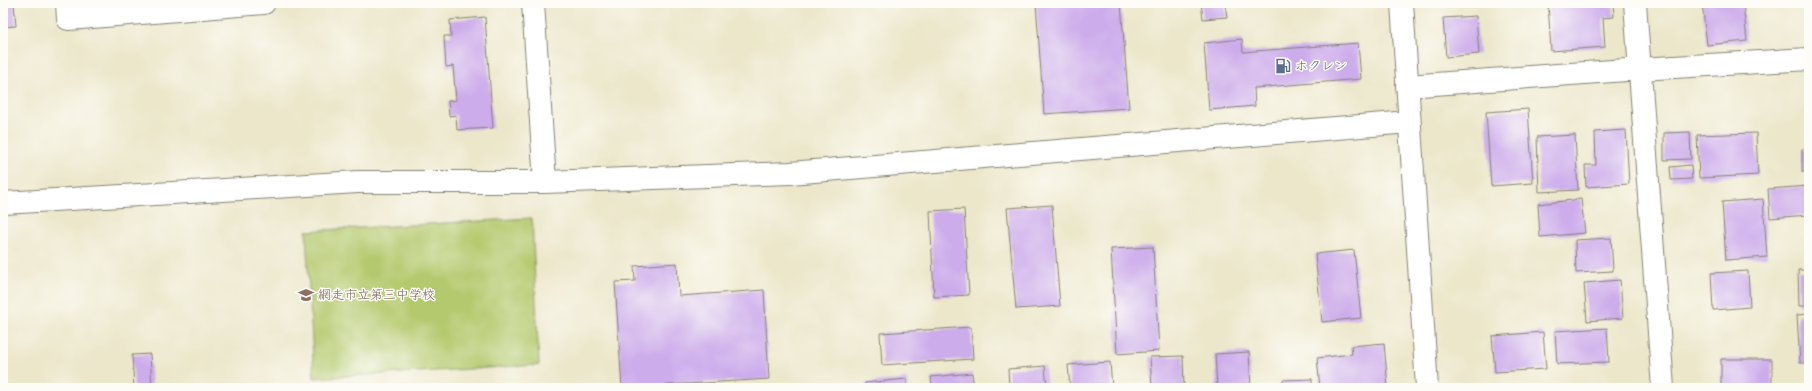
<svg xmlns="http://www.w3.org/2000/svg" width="1812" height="391" font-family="Pangolin,'Klee One',sans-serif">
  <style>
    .green { fill: #b4c96d; stroke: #687244 }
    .building { fill: #ccaceb }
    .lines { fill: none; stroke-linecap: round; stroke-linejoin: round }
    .minor-casing { stroke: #848274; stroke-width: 24 }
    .tertiary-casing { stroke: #848274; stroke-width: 24 }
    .minor { stroke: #fff; stroke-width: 22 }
    .tertiary { stroke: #fff; stroke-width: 22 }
    .labels { text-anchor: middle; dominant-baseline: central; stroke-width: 3; stroke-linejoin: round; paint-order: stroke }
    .service-label { font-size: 13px; fill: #4e5e75; stroke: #fdfcf7; text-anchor: start }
    .education-label { font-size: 13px; fill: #785e54; stroke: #fdfcf7; text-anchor: start }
  </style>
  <rect width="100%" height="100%" fill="#fdfcf7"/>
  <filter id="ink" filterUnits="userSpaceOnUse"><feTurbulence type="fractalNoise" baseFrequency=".025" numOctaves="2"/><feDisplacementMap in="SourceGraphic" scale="8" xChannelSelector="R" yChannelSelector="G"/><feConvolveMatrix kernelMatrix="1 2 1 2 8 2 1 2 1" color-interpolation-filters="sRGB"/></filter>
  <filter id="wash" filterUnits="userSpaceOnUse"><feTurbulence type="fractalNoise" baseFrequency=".012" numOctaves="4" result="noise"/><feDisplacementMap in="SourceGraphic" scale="16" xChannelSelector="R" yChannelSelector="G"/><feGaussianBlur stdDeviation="0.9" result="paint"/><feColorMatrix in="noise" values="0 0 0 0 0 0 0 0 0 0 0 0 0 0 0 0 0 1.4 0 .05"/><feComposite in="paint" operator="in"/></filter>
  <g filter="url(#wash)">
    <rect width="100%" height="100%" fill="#ece7cb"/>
    <path class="green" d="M 532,218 L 539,365 L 314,378 L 306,231 Z"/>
    <g id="blocks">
      <path class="building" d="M 3,3 L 14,3 L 16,26 L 3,27 Z
        M 1036,3 L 1121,3 L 1129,108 L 1044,114 Z
        M 1201,3 L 1225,3 L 1227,17 L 1203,19 Z
        M 1548,3 L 1613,3 L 1614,17 L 1603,18 L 1605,47 L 1551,51 Z
        M 1702,3 L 1743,3 L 1747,41 L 1707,45 Z
        M 1476,16 L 1479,54 L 1446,57 L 1443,18 Z
        M 485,17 L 493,128 L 457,130 L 456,115 L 449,116 L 448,101 L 456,100 L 453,66 L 446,67 L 444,36 L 451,36 L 450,20 Z
        M 1242,39 L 1243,52 L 1358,43 L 1361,79 L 1254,88 L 1255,106 L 1209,110 L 1204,43 Z
        M 1528,109 L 1533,183 L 1491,186 L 1486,112 Z
        M 1626,130 L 1629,184 L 1586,187 L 1585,165 L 1596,165 L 1595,132 Z
        M 1690,132 L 1691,159 L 1664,160 L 1664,133 Z
        M 1756,133 L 1758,175 L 1699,178 L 1697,135 Z
        M 1575,135 L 1578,190 L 1539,192 L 1537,137 Z
        M 1809,148 L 1809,172 L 1802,172 L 1802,149 Z
        M 1691,165 L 1692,179 L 1671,180 L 1670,167 Z
        M 1808,186 L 1809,215 L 1770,218 L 1768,189 Z
        M 1581,199 L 1585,233 L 1540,237 L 1538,204 Z
        M 1763,199 L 1767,257 L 1726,260 L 1722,202 Z
        M 1052,205 L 1060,306 L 1016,309 L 1007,208 Z
        M 964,209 L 969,295 L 934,297 L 930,211 Z
        M 1611,238 L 1613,271 L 1576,273 L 1575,240 Z
        M 1153,247 L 1159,351 L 1117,354 L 1111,249 Z
        M 1354,250 L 1361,318 L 1322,322 L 1315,254 Z
        M 677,263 L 679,296 L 764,290 L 769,379 L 622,388 L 615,282 L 635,281 L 634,266 Z
        M 1798,270 L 1809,270 L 1809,306 L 1799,306 Z
        M 1748,271 L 1750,307 L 1713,310 L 1711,273 Z
        M 1620,280 L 1623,318 L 1587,321 L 1584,283 Z
        M 1809,314 L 1809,363 L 1800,363 L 1797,315 Z
        M 971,327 L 973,359 L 882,365 L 880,333 Z
        M 1607,328 L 1609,362 L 1557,364 L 1555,331 Z
        M 1543,332 L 1546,369 L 1495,372 L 1492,336 Z
        M 1384,343 L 1388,388 L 1320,388 L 1317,358 L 1352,354 L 1351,346 Z
        M 1249,352 L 1251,388 L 1217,388 L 1215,354 Z
        M 150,354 L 152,388 L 134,388 L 132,355 Z
        M 1183,356 L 1184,388 L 1152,388 L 1150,357 Z
        M 1721,359 L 1772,359 L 1772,388 L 1721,388 Z
        M 1110,362 L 1112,388 L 1070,388 L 1068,365 Z
        M 1045,366 L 1047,388 L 1009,388 L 1008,369 Z
        M 972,373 L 974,388 L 932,388 L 931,377 Z
        M 907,379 L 907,388 L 866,388 L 865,383 Z
        M 1312,379 L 1312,388 L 1283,388 L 1283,380 Z"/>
    </g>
  </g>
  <g filter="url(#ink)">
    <use href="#blocks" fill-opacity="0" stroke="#848274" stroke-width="1"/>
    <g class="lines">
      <g class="minor-casing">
        <path id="minor" d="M 67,3 L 68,19 L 264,3
          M 533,3 L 545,182 L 790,173 L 1409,122
          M 1635,3 L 1663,388
          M 1407,86 L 1640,69 L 1809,59
          M 3,203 L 358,182 L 545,182"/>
      </g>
      <g class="tertiary-casing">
        <path id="tertiary" d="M 1402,3 L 1427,388"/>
      </g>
      <use href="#minor" class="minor"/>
      <use href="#tertiary" class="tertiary"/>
    </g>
  </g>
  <defs>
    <g id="fuel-bare" transform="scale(1.2)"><path d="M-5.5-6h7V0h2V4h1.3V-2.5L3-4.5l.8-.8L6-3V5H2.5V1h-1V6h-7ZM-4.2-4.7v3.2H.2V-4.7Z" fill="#5c6f8a" stroke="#fdfcf7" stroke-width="2.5" paint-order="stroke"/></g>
    <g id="school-bare" transform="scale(1.2)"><path d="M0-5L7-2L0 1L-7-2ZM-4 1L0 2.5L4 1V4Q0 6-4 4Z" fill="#8d6e63" stroke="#fdfcf7" stroke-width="2.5" paint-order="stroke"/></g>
  </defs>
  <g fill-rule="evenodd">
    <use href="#fuel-bare" x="1283" y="66"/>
    <use href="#school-bare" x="306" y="295"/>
  </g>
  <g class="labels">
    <g class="service-label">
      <text x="1295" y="66">ホクレン</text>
    </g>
    <g class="education-label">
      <text x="318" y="295">網走市立第三中学校</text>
    </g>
  </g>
  <rect width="1812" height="391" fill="none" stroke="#fdfcf7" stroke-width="16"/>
</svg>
